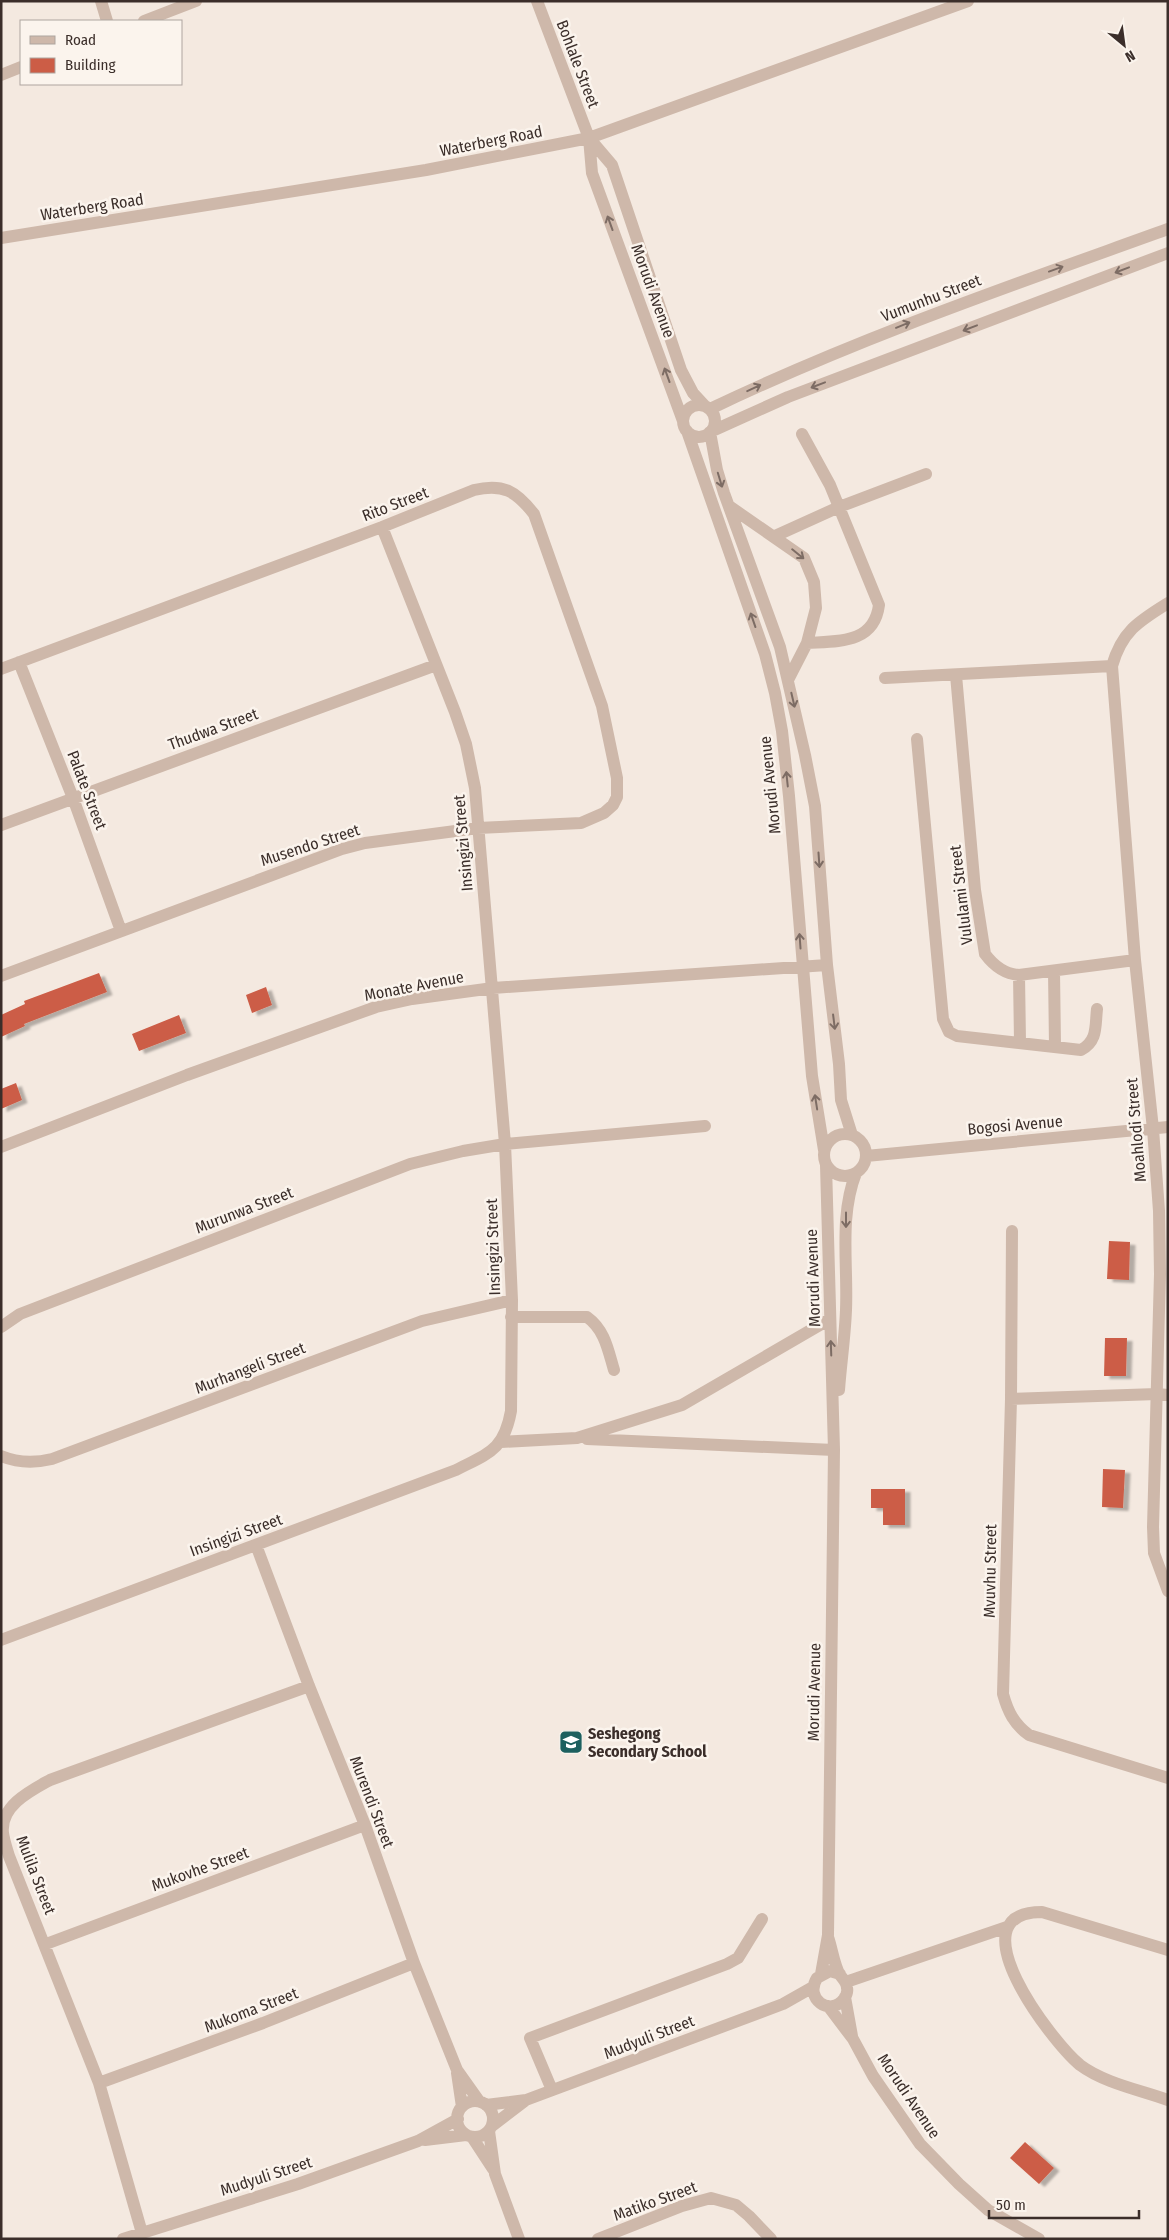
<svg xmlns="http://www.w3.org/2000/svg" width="1169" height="2240" font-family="'Fira Sans Condensed',sans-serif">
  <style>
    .building { fill: #cc5d46; filter: url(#shadow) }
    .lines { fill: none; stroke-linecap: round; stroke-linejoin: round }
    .minor { stroke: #ceb8aa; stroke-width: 12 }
    .oneway { stroke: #7d6c64 }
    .labels { text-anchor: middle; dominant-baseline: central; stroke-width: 5; stroke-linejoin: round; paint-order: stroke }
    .street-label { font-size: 16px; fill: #3b2e2a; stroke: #fbf4ed }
    .poi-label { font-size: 16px; font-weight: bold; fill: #3b2e2a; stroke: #fbf4ed; text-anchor: start }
  </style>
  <defs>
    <filter id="shadow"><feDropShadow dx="5.5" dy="3" stdDeviation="1" flood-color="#0004"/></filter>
  </defs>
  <rect width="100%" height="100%" fill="#f4e9e0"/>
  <path class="building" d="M 99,973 L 107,992 L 24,1024 L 25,1026 L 1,1037 L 1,1015 L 25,1004 L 24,1001 Z
    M 266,987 L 272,1005 L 252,1013 L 246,995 Z
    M 179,1015 L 186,1033 L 139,1051 L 132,1034 Z
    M 16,1083 L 22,1100 L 1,1109 L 1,1089 Z
    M 1109,1241 L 1130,1242 L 1129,1280 L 1107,1279 Z
    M 1105,1338 L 1127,1338 L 1126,1376 L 1104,1376 Z
    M 1103,1469 L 1125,1470 L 1123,1508 L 1102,1507 Z
    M 871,1489 L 905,1489 L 905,1525 L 883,1525 L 883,1508 L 871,1508 Z
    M 1025,2142 L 1054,2168 L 1039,2184 L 1010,2158 Z"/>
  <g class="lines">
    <path class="minor" d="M 101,1 L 107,21
      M 537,1 L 589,138 L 592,173 L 683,421
      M 144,21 L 196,1
      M 1,75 L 21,67
      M 589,138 L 612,165 L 681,370 L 693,393 L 705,406
      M 1,238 L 426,170 L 589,138 L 968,1
      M683 421a16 16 0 1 1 32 0a16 16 0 1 1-32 0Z
      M 710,409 C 858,338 1013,285 1168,229
      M 687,431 L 765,654 L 775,693 L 782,731 L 789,796 L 812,1076 L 824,1150
      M 802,434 L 830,485 L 879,605 C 874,644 838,641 807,643
      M 729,506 L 804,558 L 814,582 L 816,608 L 807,643 L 788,680
      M 775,536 L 839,507 L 926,474
      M 1168,603 C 1139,621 1122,631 1112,666 L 1135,960 L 1153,1129 L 1159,1211 L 1160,1274 L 1153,1527 L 1154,1553 L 1168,1591
      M 19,662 L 73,798 L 121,931
      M 1,669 L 382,527 L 474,490 C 503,483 516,491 534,514 L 602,706 L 617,778 L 617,797 L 613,805 L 604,813 L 581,823 L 478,828 L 365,843 L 342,849 L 1,976
      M 956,675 L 975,890 L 985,954 C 994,966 1004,974 1019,975 L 1135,960
      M 885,678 L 1112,666
      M 917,739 L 943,1019 L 949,1032 L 957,1036 L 1081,1050 C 1098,1041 1095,1026 1097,1009
      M 1,825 L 436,665
      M 1054,971 L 1055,1046
      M 1019,975 L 1020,1042
      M824 1155a21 21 0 1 1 42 0a21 21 0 1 1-42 0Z
      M 852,1135 L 841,1100 L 839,1064 L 827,965 L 815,806 L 805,755 L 780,647 L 724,493 L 717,470 L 710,432 L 788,397 L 1168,253
      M 1,1147 L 187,1075 L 376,1007 L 412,999 L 493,988 L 827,965
      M 866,1156 L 1168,1127
      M 1012,1231 L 1011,1399 L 1003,1694 C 1008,1712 1014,1724 1029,1735 L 1168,1778
      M 511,1317 L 587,1317 C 605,1330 608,1350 614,1370
      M 1,1327 L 20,1314 L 410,1164 L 463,1151 L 505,1144 L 705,1126
      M 839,1390 C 841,1363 845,1336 846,1310 C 848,1265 839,1216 856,1173
      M 1011,1399 L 1157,1394 L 1168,1395
      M 587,1439 L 834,1450
      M 501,1442 L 577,1438 L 682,1405 L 830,1319
      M 1,1456 C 18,1463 35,1463 52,1459 L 422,1321 L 512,1300
      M 256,1545 L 309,1686 L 365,1825 L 414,1963 L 457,2070 L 479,2101
      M 1,1640 L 456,1470 C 489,1453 504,1450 511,1411 L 512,1300 L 505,1144 L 475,788 L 466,744 L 455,712 L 382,527
      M 828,1937 C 832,1948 834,1965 840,1975 C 843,1979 847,1982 847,1988 C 848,1992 846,1996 844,1999 C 830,2017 804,1999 817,1978 L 830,1971 L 840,1974
      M 46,1944 L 365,1825
      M 1168,1950 L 1042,1912 C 952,1912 1052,2042 1080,2065 C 1104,2083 1140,2090 1168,2100
      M 821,1974 L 828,1935 L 834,1450 L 826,1165
      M 846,1982 L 1007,1927
      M 845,1997 L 852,2036
      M 828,2006 L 853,2039 L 873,2076 L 920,2144 L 959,2184 L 988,2210 L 1039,2239
      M 457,2073 L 462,2107
      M 99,2083 L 263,2023 L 414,1963
      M 552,2090 L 530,2038 L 727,1964 L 738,1958 L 762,1919
      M457 2119a18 18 0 1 1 36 0a18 18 0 1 1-36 0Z
      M 486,2105 L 526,2100 L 783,2004 L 813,1987
      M 492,2126 L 526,2100
      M 489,2131 L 495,2174 L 519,2239
      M 472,2137 L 493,2169
      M 425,2140 L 466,2135
      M 142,2233 L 99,2083 L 9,1856 C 7,1849 4,1841 3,1833 C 0,1806 30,1791 50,1780 L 309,1686
      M 123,2239 L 298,2184 L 418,2141 L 458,2119
      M 598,2239 L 682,2206 L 711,2198 L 736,2205 L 749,2216 L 771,2239"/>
  </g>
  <defs><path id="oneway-shaft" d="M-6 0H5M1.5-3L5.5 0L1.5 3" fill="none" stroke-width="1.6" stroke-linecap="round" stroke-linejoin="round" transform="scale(1.25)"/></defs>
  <g class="oneway">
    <use href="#oneway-shaft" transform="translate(610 223) rotate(-110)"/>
    <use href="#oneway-shaft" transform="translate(1056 269) rotate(-20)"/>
    <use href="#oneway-shaft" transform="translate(1122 270) rotate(159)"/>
    <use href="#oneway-shaft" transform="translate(903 325) rotate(-22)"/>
    <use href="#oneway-shaft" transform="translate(970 328) rotate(159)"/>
    <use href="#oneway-shaft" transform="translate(667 375) rotate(-110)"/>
    <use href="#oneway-shaft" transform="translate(818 385) rotate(159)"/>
    <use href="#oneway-shaft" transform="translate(754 388) rotate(-25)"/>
    <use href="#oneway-shaft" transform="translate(720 480) rotate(73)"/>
    <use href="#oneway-shaft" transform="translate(798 554) rotate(39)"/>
    <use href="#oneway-shaft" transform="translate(753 620) rotate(-109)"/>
    <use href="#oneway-shaft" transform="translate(793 700) rotate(77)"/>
    <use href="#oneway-shaft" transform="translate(787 779) rotate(-96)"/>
    <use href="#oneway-shaft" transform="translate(819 860) rotate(86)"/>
    <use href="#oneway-shaft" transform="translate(800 941) rotate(-94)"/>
    <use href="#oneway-shaft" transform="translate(834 1022) rotate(83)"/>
    <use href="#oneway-shaft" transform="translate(816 1102) rotate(-99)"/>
    <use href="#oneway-shaft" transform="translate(846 1220) rotate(90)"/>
    <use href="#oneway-shaft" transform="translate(831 1348) rotate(-92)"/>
  </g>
  <defs>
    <g id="school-square" transform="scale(1.25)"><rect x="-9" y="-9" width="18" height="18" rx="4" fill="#1d605f" stroke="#fbf4ed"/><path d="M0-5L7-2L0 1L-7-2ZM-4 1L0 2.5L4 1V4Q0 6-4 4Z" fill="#fff"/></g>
  </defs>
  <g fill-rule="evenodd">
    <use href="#school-square" x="571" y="1742"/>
  </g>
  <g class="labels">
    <g class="street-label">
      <text transform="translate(578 64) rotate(69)">Bohlale Street</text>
      <text transform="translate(491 141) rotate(-11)">Waterberg Road</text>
      <text transform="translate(92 207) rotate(-9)">Waterberg Road</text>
      <text transform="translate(653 291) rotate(70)">Morudi Avenue</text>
      <text transform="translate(931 298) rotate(-21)">Vumunhu Street</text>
      <text transform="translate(395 504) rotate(-21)">Rito Street</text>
      <text transform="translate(213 729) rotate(-20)">Thudwa Street</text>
      <text transform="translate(770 785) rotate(-96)">Morudi Avenue</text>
      <text transform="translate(87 790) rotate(69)">Palate Street</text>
      <text transform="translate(463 843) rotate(-95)">Insingizi Street</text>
      <text transform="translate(310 845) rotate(-18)">Musendo Street</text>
      <text transform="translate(961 895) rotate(-97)">Vululami Street</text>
      <text transform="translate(414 986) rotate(-11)">Monate Avenue</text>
      <text transform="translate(1015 1125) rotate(-5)">Bogosi Avenue</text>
      <text transform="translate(1136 1130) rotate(-95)">Moahlodi Street</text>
      <text transform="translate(244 1210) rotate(-21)">Murunwa Street</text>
      <text transform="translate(493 1247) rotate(-92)">Insingizi Street</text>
      <text transform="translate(813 1278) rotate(-92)">Morudi Avenue</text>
      <text transform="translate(250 1368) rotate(-21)">Murhangeli Street</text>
      <text transform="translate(236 1535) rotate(-20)">Insingizi Street</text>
      <text transform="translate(990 1571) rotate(-89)">Mvuvhu Street</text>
      <text transform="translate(814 1692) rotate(-89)">Morudi Avenue</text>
      <text transform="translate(372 1802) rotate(69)">Murendi Street</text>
      <text transform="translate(200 1869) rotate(-20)">Mukovhe Street</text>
      <text transform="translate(36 1875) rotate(69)">Mulila Street</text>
      <text transform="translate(251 2010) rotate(-21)">Mukoma Street</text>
      <text transform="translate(649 2037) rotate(-21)">Mudyuli Street</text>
      <text transform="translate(909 2096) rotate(56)">Morudi Avenue</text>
      <text transform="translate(266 2176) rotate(-18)">Mudyuli Street</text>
      <text transform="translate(655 2201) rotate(-20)">Matiko Street</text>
    </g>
    <g class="poi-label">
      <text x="588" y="1733">Seshegong<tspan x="588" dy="18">Secondary School</tspan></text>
    </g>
  </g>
  <rect width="1169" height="2240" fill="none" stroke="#3b2e2a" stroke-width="5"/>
  <rect x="20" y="20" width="162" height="65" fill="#fbf4ed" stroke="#aea59f"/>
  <rect x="30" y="36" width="25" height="8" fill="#ceb8aa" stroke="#aea59f"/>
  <text x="65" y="45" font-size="15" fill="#3b2e2a">Road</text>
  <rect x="30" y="58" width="25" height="15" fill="#cc5d46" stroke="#aea59f"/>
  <text x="65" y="70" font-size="15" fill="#3b2e2a">Building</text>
  <g transform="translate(1124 45) rotate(151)" stroke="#fbf4ed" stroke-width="4" paint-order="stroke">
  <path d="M0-4L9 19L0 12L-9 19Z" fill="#3b2e2a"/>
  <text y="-8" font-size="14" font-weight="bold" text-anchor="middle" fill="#3b2e2a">N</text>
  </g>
  <path d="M989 2210v8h150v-8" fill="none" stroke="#3b2e2a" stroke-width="2.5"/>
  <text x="996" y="2210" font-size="15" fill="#3b2e2a" stroke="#fbf4ed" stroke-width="4" paint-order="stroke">50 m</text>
</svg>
